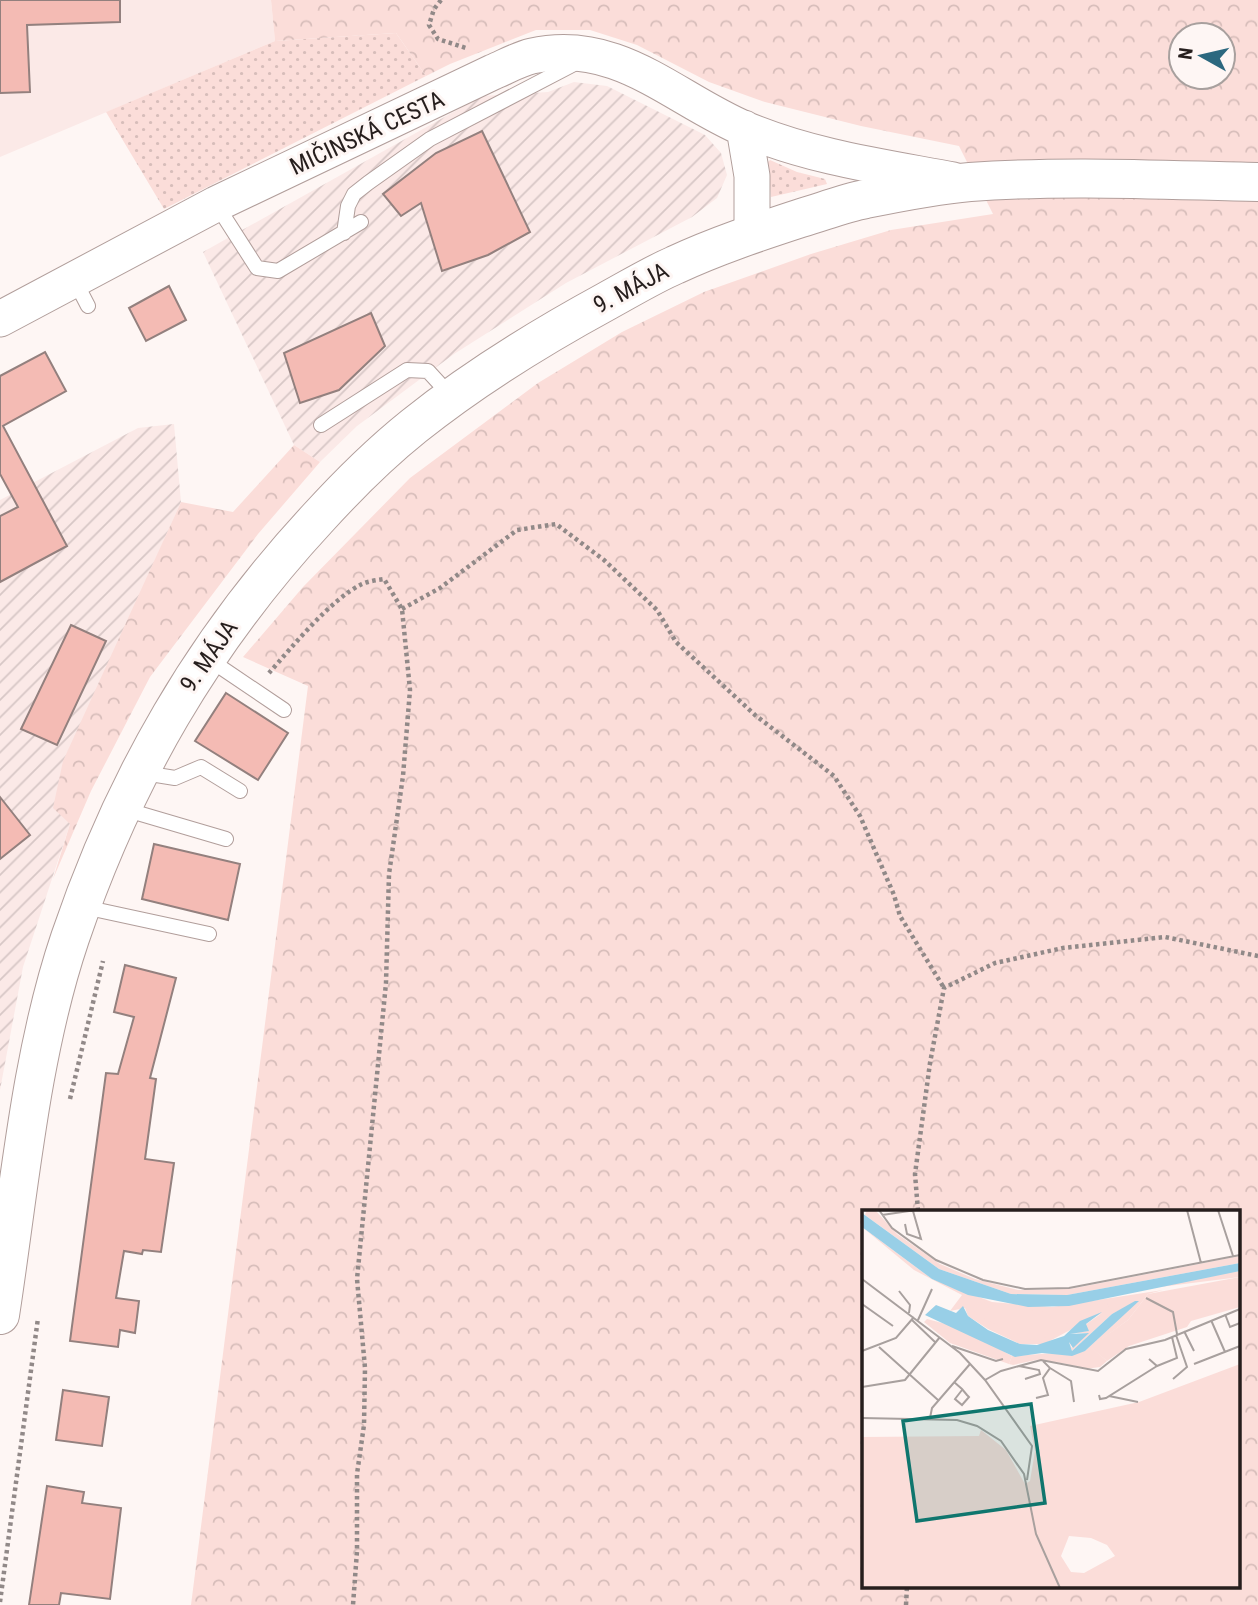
<svg xmlns="http://www.w3.org/2000/svg" width="1258" height="1605" font-family="'Roboto Condensed',sans-serif">
  <style>
    .built { fill: #fbe9e7 }
    .industrial { fill: url(#industrial-furrows) }
    .grass { fill: url(#grass-dots) }
    .forest { fill: url(#forest-crowns); fill-rule: evenodd }
    .building { fill: #f4bbb4; stroke: #93807e; stroke-width: 2 }
    .lines { fill: none; stroke-linecap: round; stroke-linejoin: round }
    .service-casing { stroke: #b19e9b; stroke-width: 16 }
    .tertiary-casing { stroke: #b19e9b; stroke-width: 37 }
    .secondary-casing { stroke: #b19e9b; stroke-width: 40 }
    .path { stroke: #918988; stroke-width: 4.5; stroke-dasharray: 3.5 3.5; stroke-linecap: butt }
    .service { stroke: #fff; stroke-width: 14 }
    .tertiary { stroke: #fff; stroke-width: 35 }
    .secondary { stroke: #fff; stroke-width: 38 }
    .labels { text-anchor: middle; dominant-baseline: central; stroke-width: 6; stroke-linejoin: round; paint-order: stroke }
    .street-label { font-size: 24px; fill: #261e1d; stroke: #fef6f4 }
    .inset-road { fill: none; stroke: #a8a09e; stroke-width: 2 }
    .view { fill: #0f766e; fill-opacity: 0.15; stroke: #0f766e; stroke-width: 3.5 }
    .inset-edge { fill: none; stroke: #261e1d; stroke-width: 3.5 }
  </style>
  <defs>
    <pattern id="industrial-furrows" width="10" height="10" patternUnits="userSpaceOnUse" patternTransform="scale(1.75)"><rect width="10" height="10" fill="#fbe9e7"/><path d="M-1 1l2-2M0 10L10 0M9 11l2-2" fill="none" stroke="#d7c7c6"/></pattern>
    <pattern id="grass-dots" width="8" height="8" patternUnits="userSpaceOnUse" patternTransform="scale(1.75)"><rect width="8" height="8" fill="#fbddd9"/><path d="M2 2h.1M6 6h.1" fill="none" stroke="#d7bdba" stroke-width="1.8" stroke-linecap="round"/></pattern>
    <pattern id="forest-crowns" width="20" height="18" patternUnits="userSpaceOnUse" patternTransform="scale(1.75)"><rect width="20" height="18" fill="#fbddd9"/><path d="M2 6a3 3 0 1 1 6 0M12 15a3 3 0 1 1 6 0" fill="none" stroke="#d7bdba"/></pattern>
  </defs>
  <rect width="100%" height="100%" fill="#fef6f4"/>
  <path class="built" d="M 0,0 L 271,0 L 275,41 L 0,157 Z"/>
  <path class="industrial" d="M 574,82 L 607,86 L 705,135 L 721,153 L 727,175 L 717,198 L 692,217 L 566,283 L 454,354 L 357,426 L 320,462 L 294,445 L 203,252 L 482,96 L 548,92 Z
    M 174,424 L 181,502 L 123,632 L 70,824 L 23,967 L 0,1090 L 0,500 L 138,428 Z"/>
  <path class="grass" d="M 396,33 L 426,76 L 164,209 L 106,112 L 275,41 Z
    M 770,160 L 797,172 L 825,179 L 827,184 L 771,197 L 768,162 Z"/>
  <path class="forest" d="M 271,0 L 1258,0 L 1258,1605 L 191,1605 L 308,686 L 243,657 L 303,587 L 410,478 L 538,383 L 622,332 L 704,292 L 811,254 L 891,230 L 993,214 L 959,146 L 861,126 L 765,102 L 709,82 L 637,45 L 590,30 L 536,30 L 450,64 L 426,76 L 396,33 L 275,41 ZM 1181,35 L 1223,35 L 1223,77 L 1181,77 ZM 864,1211 L 1239,1211 L 1239,1586 L 864,1586 Z
    M 294,445 L 320,462 L 258,534 L 150,677 L 91,791 L 53,879 L 70,824 L 53,808 L 63,761 L 181,502 L 233,512 Z"/>
  <path class="building" d="M 0,0 L 120,0 L 120,22 L 27,25 L 30,92 L 0,93 Z
    M 482,131 L 530,232 L 488,255 L 442,271 L 421,203 L 401,216 L 383,194 L 436,153 Z
    M 169,286 L 186,320 L 146,341 L 129,308 Z
    M 371,313 L 385,346 L 339,390 L 300,403 L 284,353 Z
    M 45,352 L 66,391 L 3,426 L 67,546 L 0,582 L 0,516 L 18,507 L 0,474 L 0,376 Z
    M 71,625 L 106,641 L 57,745 L 21,729 Z
    M 226,693 L 288,733 L 258,780 L 195,741 Z
    M 0,797 L 30,835 L 0,859 Z
    M 154,844 L 240,864 L 228,920 L 142,899 Z
    M 125,965 L 176,978 L 150,1078 L 156,1079 L 145,1159 L 174,1163 L 161,1252 L 143,1250 L 142,1254 L 124,1251 L 116,1298 L 139,1301 L 135,1333 L 120,1330 L 118,1347 L 70,1341 L 106,1073 L 118,1074 L 134,1017 L 114,1012 Z
    M 63,1390 L 109,1397 L 102,1446 L 56,1440 Z
    M 47,1486 L 84,1492 L 82,1503 L 121,1508 L 110,1599 L 61,1593 L 59,1605 L 29,1605 Z"/>
  <g class="lines">
    <g class="service-casing">
      <path id="service" d="M 216,204 L 257,268 L 278,271 L 361,222
        M 344,233 L 348,206 L 354,194 L 368,183 L 430,139 L 576,63
        M 74,279 L 88,306
        M 321,425 L 407,370 L 428,371 L 450,395
        M 207,658 L 284,710
        M 144,773 L 175,778 L 201,767 L 240,791
        M 124,809 L 226,839
        M 84,907 L 209,934"/>
    </g>
    <g class="tertiary-casing">
      <path id="tertiary" d="M 744,128 L 752,176 L 752,234
        M 0,319 L 216,204 L 493,72 C 505,67 519,59 532,56 C 618,37 674,99 745,129 C 811,157 884,167 953,180"/>
    </g>
    <g class="secondary-casing">
      <path id="secondary" d="M 0,1315 C 19,1192 30,1056 70,938 C 124,779 203,642 317,519 C 347,486 379,454 414,426 C 474,378 539,338 607,301 C 629,289 652,275 675,265 C 716,246 758,232 801,218 C 822,212 844,203 866,199 C 900,192 935,185 970,182 C 1066,175 1162,180 1258,182"/>
    </g>
    <path class="path" d="M 441,0 L 434,9 L 429,25 L 438,39 L 466,48
      M 402,609 L 440,588 L 517,530 L 556,524 L 604,560 L 657,610 L 676,642 L 755,715 L 834,776 L 860,816 L 894,895 L 900,916 L 944,988
      M 269,673 C 292,647 331,599 362,584 C 369,581 377,580 384,579 L 402,609 L 410,690 L 403,776 L 389,874 L 386,983 L 357,1279 L 365,1368 L 364,1425 L 357,1474 L 357,1551 L 353,1605
      M 70,1099 L 103,961
      M 918,1211 L 915,1174 L 930,1063 L 944,988 L 995,963 L 1063,948 L 1165,937 L 1258,956
      M 0,1602 L 38,1318
      M 906,1605 L 907,1586"/>
    <use href="#service" class="service"/>
    <use href="#tertiary" class="tertiary"/>
    <use href="#secondary" class="secondary"/>
  </g>
  <g class="labels">
    <g class="street-label">
      <text transform="translate(367 133) rotate(-25)">MIČINSKÁ CESTA</text>
      <text transform="translate(631 288) rotate(-28)">9. MÁJA</text>
      <text transform="translate(209 656) rotate(-55)">9. MÁJA</text>
    </g>
  </g>
  <g transform="translate(862 1210)">
    <rect width="378" height="378" fill="#fef6f4"/>
    <path d="M 5,0 L 14,1 L 35,24 L 78,54 L 113,69 L 156,80 L 208,79 L 378,46 L 378,53 L 205,85 L 149,84 L 77,59 L 3,5 ZM 0,17 L 70,69 L 130,92 L 190,97 L 301,80 L 286,84 L 266,110 L 229,137 L 245,151 L 238,157 L 223,159 L 183,148 L 151,155 L 147,154 L 150,146 L 223,141 L 276,91 L 250,104 L 210,141 L 207,132 L 210,138 L 226,123 L 208,123 L 227,121 L 223,115 L 240,103 L 182,134 L 158,134 L 126,119 L 106,106 L 103,98 L 88,101 L 100,85 L 52,60 Z" fill="#fbddd9"/>
    <path d="M 378,61 L 378,67 L 298,77 L 351,64 ZM 223,144 L 226,155 L 220,156 L 164,148 ZM 378,154 L 378,378 L 0,378 L 0,227 L 117,226 L 119,220 L 144,240 L 163,274 L 168,271 L 173,241 L 168,216 L 277,192 ZM 207,326 L 229,328 L 245,335 L 253,346 L 222,363 L 209,362 L 199,346 Z" fill="#fbddd9" fill-rule="evenodd"/>
    <path d="M 116,92 L 182,102 L 245,93 L 247,98 L 209,110 L 188,127 L 163,130 L 113,104 L 111,96 Z" fill="#fbddd9"/>
    <path d="M 378,67 L 378,97 L 329,111 L 325,117 L 267,136 L 245,151 L 228,137 L 266,110 L 286,84 ZM 65,109 L 99,118 L 141,141 L 150,146 L 147,154 L 88,133 L 62,112 Z" fill="#fbddd9"/>
    <path d="M 0,3 L 77,59 L 149,84 L 205,85 L 378,53 L 378,61 L 207,96 L 166,97 L 106,85 L 70,69 L 0,17 ZM 273,91 L 277,91 L 223,141 L 210,146 L 180,143 L 153,147 L 63,105 L 74,95 L 94,103 L 101,96 L 106,106 L 126,120 L 158,134 L 175,135 L 202,126 L 218,111 L 240,102 L 224,114 L 227,121 L 208,124 L 227,123 L 211,138 L 207,132 L 210,141 L 250,104 Z" fill="#98cfe7"/>
    <path class="inset-road" d="M 17,0 L 30,18 L 74,50 L 121,70 L 163,79 L 207,78 L 378,45M 325,0 L 339,53M 356,0 L 371,46M 20,5 L 54,0M 43,14 L 45,24 L 59,29 L 51,1M 0,69 L 98,143 L 123,170 L 170,236 L 165,270M 37,81 L 48,95 L 47,103M 284,88 L 311,102 L 315,124M 0,94 L 31,116M 363,104 L 368,117 L 378,113M 50,110 L 73,132M 56,110 L 70,79M 349,110 L 363,142M 322,121 L 332,141M 90,136 L 134,151 L 141,149M 17,137 L 76,190M 0,141 L 34,128 L 52,107M 287,149 L 295,156 L 315,148 L 310,127M 332,154 L 378,136M 157,156 L 177,160 L 178,164 L 163,169M 188,158 L 209,171 L 212,192M 311,169 L 325,157 L 314,125M 123,170 L 139,161 L 179,150 L 236,161 L 264,139 L 303,130 L 378,99M 92,172 L 100,179 L 105,185 L 107,187 L 100,195 L 93,189 L 100,180M 0,177 L 43,170 L 78,127M 237,185 L 238,189 L 244,188 L 295,156M 247,186 L 276,192M 174,188 L 186,185 L 181,168 L 188,158 L 181,151M 0,208 L 95,210 L 115,216 L 139,231 L 162,264 L 174,324 L 198,378M 68,208 L 70,198 L 108,154"/>
    <path class="view" d="M 169,194 L 183,293 L 55,311 L 41,211 Z"/>
    <rect width="378" height="378" class="inset-edge"/>
  </g>
  <g transform="translate(1202 56) rotate(278)"><circle r="33" fill="#fef6f4" stroke="#a8a09e" stroke-width="2"/>
  <path d="M0-5L12 26L0 18L-12 26Z" fill="#2c687f"/>
  <text y="-10" font-size="19" font-weight="bold" text-anchor="middle" fill="#261e1d">N</text>
  </g>
</svg>
